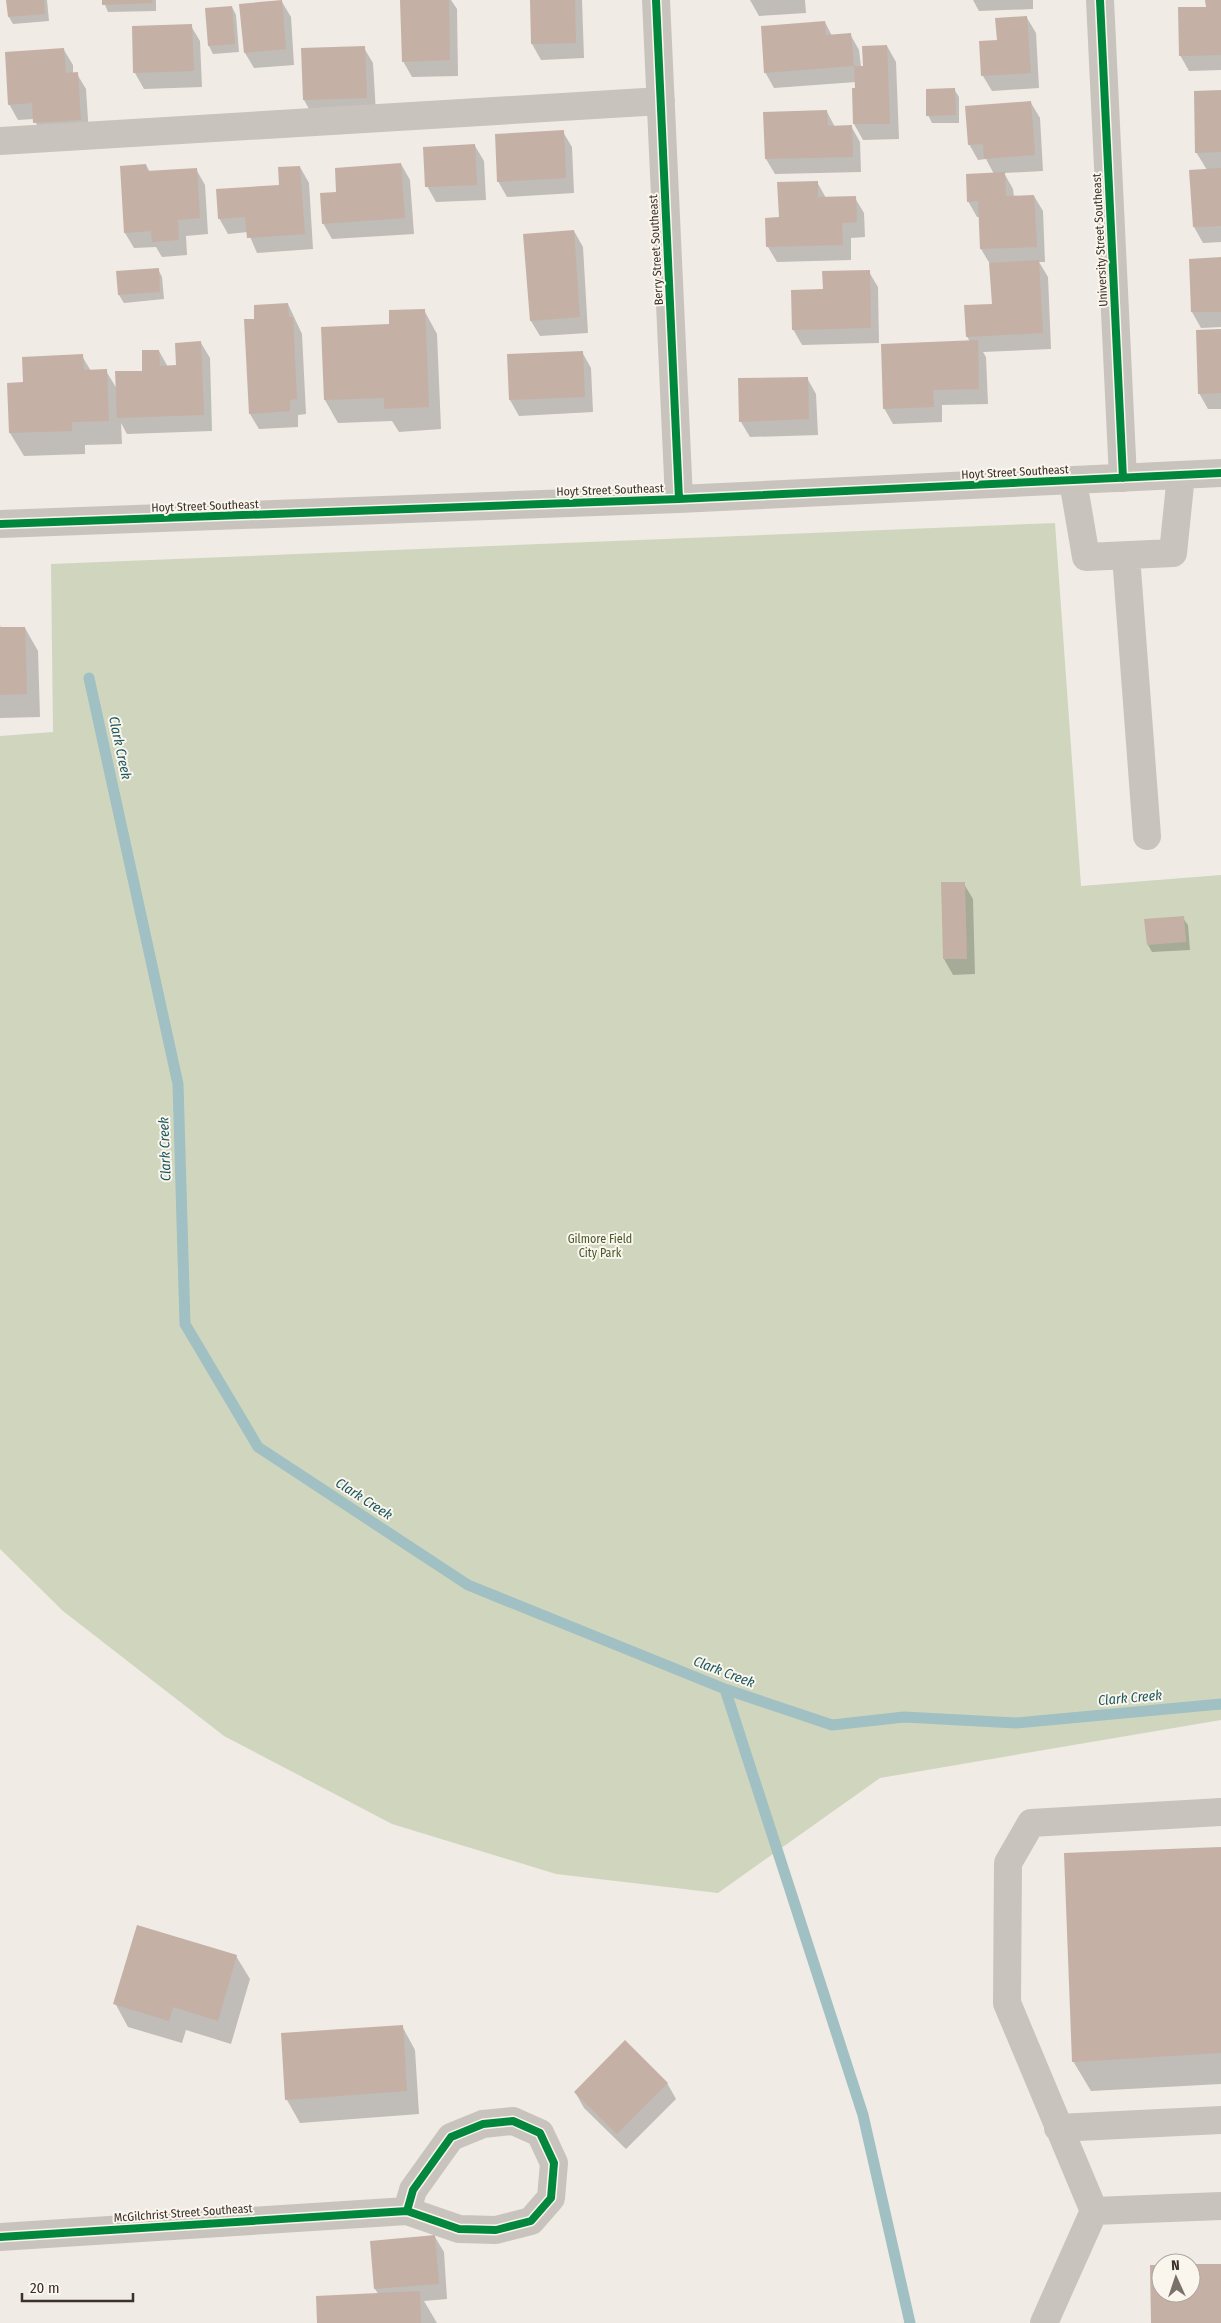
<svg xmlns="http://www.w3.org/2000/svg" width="1221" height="2323" font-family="'Fira Sans Condensed',sans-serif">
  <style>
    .green { fill: #d0d6be }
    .shadow { fill: #0003 }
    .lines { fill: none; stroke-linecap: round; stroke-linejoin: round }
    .stream { stroke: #a0c0c3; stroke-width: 11 }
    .building { fill: #c5b0a6 }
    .minor { stroke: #c9c3bd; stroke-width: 28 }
    .cycleway-casing { stroke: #fbf6ed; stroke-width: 11 }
    .cycleway { stroke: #00873e; stroke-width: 8 }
    .labels { text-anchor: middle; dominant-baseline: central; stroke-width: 4; stroke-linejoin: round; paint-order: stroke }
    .street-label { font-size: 12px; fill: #3b302a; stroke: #fbf6ed }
    .park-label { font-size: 12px; fill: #475b2c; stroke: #fbf6ed }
    .water-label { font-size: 14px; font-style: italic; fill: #1c5860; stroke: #fbf6ed }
  </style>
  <rect width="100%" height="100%" fill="#f0ebe5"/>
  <path class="green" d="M 1055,523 L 1081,886 L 1221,875 L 1221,1720 L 880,1778 L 718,1893 L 556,1874 L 392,1824 L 224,1736 L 63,1611 L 0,1549 L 0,736 L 53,732 L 51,564 Z"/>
  <path class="shadow" d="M 8,0 L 47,0 L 49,21 L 13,24 L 9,17 Z
    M 103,0 L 156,0 L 156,11 L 108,12 Z
    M 401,0 L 451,0 L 457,9 L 458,76 L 412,77 L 403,61 Z
    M 531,0 L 582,0 L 584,58 L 541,60 L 532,44 Z
    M 750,0 L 805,0 L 806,13 L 759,16 Z
    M 973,0 L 1033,0 L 1033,9 L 979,11 Z
    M 1207,0 L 1221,0 L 1221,70 L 1189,71 L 1180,55 L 1207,8 Z
    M 282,2 L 291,17 L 294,65 L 254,68 L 245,53 Z
    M 232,7 L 236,15 L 239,52 L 213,54 L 209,46 L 206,9 Z
    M 1027,18 L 1036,33 L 1039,88 L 992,91 L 983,76 L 998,41 Z
    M 825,22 L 832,36 L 850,34 L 859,50 L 861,67 L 864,67 L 887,46 L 896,62 L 899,139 L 863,140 L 854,124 L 853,89 L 856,89 L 856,82 L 774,88 L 765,72 Z
    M 191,26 L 200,41 L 202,87 L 144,89 L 135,73 L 133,27 Z
    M 364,48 L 373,63 L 376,113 L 313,116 L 304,100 L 302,50 Z
    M 64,50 L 73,65 L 73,74 L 77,74 L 86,89 L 89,135 L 44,139 L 34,119 L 18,120 L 9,104 Z
    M 954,89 L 959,97 L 959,123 L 932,123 L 928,115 Z
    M 1221,92 L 1221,242 L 1203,243 L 1194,227 L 1207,170 L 1196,152 Z
    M 1031,103 L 1040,118 L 1043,171 L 1004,173 L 1013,189 L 1014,197 L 1034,196 L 1043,211 L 1045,262 L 1039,262 L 1048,277 L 1051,349 L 983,352 L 986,357 L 988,404 L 942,405 L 942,422 L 893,424 L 884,408 L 970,342 L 967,336 L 993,305 L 990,264 L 981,249 L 980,217 L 977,217 L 968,201 L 994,174 L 986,159 L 978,160 L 969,144 Z
    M 827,112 L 835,127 L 851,126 L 860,142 L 861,172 L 775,174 L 766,159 Z
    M 563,132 L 572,147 L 574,193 L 507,197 L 498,181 Z
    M 475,146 L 484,161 L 486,200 L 436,202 L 427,186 Z
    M 401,164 L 410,180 L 414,234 L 332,239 L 323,223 Z
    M 146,165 L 150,172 L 196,169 L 205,185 L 208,234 L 186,236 L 187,255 L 162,257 L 156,247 L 134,248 L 125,233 Z
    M 300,167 L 309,183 L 313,249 L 257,253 L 248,232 L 228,234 L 219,218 L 280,186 Z
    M 817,182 L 826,198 L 855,198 L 864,213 L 865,237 L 851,238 L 851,260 L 777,262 L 768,247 L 780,218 Z
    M 574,231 L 583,247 L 588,333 L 540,336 L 531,321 Z
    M 1221,259 L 1221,327 L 1201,328 L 1192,312 L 1190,260 Z
    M 158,269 L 162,277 L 164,299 L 124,303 L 119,295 L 117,272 Z
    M 869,272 L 878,287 L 879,343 L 802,345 L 793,329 L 824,290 Z
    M 288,304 L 302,334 L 306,414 L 298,415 L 298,427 L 259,429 L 250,414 L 256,320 Z
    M 424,310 L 437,334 L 441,429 L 399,432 L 392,421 L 338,423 L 325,400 L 390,325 Z
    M 1221,330 L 1221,409 L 1208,409 L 1199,393 Z
    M 201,343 L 210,358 L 212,431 L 127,434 L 121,423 L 122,444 L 85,445 L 85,454 L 24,456 L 10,433 L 8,384 L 24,384 L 82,356 L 91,371 L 106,371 L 117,389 L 144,372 L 159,351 L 168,367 L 177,366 Z
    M 582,352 L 591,368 L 593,412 L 519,416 L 510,400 L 508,355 Z
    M 807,378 L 816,394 L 818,435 L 750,437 L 741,422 Z
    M 0,625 L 1,629 L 25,628 L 38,651 L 40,717 L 0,718 Z
    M 943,884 L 964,884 L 973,899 L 975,974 L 953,975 L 944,959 Z
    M 1183,918 L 1188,925 L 1190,950 L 1152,952 L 1148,945 Z
    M 1221,1848 L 1221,2084 L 1091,2091 L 1073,2061 Z
    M 236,1956 L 250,1979 L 231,2044 L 186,2030 L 182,2043 L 128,2027 L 115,2003 Z
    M 402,2026 L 415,2050 L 419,2114 L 300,2123 L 287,2100 L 282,2035 Z
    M 667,2083 L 676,2099 L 626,2149 L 584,2108 L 575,2092 Z
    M 435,2237 L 444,2252 L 447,2299 L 424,2301 L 437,2323 L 318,2323 L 379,2295 L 375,2289 Z"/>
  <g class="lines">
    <path class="stream" d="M 89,678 L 178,1084 L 185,1324 L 258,1447 L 468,1585 L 725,1689 L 832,1725 L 904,1717 L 1016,1723 L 1221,1704
      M 725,1689 L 863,2115 L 910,2323"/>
  </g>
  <path class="building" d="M 6,0 L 44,0 L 45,14 L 8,17 Z
    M 102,0 L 152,0 L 153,3 L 102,5 Z
    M 282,0 L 286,49 L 244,53 L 239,4 Z
    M 400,0 L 449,0 L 450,60 L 402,62 Z
    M 530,0 L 575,0 L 576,43 L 531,44 Z
    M 1205,0 L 1221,0 L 1221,55 L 1179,56 L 1178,7 L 1206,7 Z
    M 232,6 L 235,44 L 208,46 L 205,8 Z
    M 1027,16 L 1031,73 L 981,76 L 979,41 L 997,40 L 995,18 Z
    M 825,21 L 826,35 L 851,33 L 854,66 L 764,73 L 761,26 Z
    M 192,24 L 194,71 L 133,73 L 132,26 Z
    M 887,45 L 890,124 L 853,124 L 852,88 L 855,88 L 854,66 L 863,66 L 862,46 Z
    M 365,46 L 367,98 L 303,100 L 301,48 Z
    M 64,48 L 66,73 L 78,72 L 81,120 L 33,123 L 32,103 L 8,105 L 5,52 Z
    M 955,88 L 956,115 L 926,116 L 926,89 Z
    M 1221,90 L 1221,152 L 1195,153 L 1194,91 Z
    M 1031,101 L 1035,155 L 984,159 L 983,144 L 968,145 L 965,106 Z
    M 827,110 L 828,126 L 852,125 L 853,157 L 765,159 L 763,112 Z
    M 564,130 L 566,178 L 497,182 L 495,134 Z
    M 475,144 L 477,185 L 425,187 L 423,147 Z
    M 401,163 L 405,218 L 322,224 L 320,193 L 336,192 L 335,168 Z
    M 146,164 L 147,171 L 197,168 L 200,218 L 178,220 L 179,240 L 152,242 L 151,231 L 124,233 L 120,166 Z
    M 300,166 L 305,234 L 247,238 L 245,217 L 218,219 L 216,189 L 279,185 L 278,167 Z
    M 1221,168 L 1221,226 L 1193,227 L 1189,170 Z
    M 1005,172 L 1006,196 L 1034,195 L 1037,247 L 980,249 L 978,201 L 967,202 L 966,174 Z
    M 818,181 L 818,197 L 856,196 L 857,222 L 842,223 L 843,245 L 766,247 L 765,218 L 779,217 L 777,182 Z
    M 574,230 L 580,317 L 530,321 L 523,234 Z
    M 1221,257 L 1221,312 L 1191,312 L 1189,259 Z
    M 1039,260 L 1043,333 L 966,337 L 964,305 L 992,304 L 989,263 Z
    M 159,268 L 160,292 L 118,295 L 116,271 Z
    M 870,270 L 871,328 L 792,330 L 791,290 L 823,289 L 822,271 Z
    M 288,303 L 289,317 L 293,317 L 297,399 L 290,400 L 290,411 L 249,414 L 244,319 L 254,319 L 254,305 Z
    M 425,309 L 429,407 L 384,409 L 384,398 L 324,400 L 321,327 L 389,324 L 389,310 Z
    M 1221,329 L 1221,393 L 1198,394 L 1196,330 Z
    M 978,340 L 979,389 L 933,390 L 934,407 L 883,409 L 881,344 Z
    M 201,341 L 204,415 L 117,418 L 115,371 L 142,371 L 142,350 L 159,350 L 160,366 L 176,365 L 175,343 Z
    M 583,351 L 585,397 L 509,400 L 507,354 Z
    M 83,354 L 84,370 L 107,369 L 109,421 L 72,422 L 72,431 L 9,433 L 7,383 L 23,382 L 22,357 Z
    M 808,377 L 809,419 L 739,422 L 738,378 Z
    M 0,627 L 25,627 L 27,694 L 0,695 Z
    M 941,882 L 965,882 L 967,959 L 943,959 Z
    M 1184,916 L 1186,942 L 1147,945 L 1144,919 Z
    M 1221,1847 L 1221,2053 L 1072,2062 L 1064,1853 Z
    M 137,1925 L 237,1955 L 218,2021 L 173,2007 L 169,2021 L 113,2004 Z
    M 403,2025 L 407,2091 L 285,2100 L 281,2033 Z
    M 625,2040 L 668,2083 L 617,2134 L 574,2092 Z
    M 435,2235 L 439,2284 L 374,2289 L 370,2241 Z
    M 1191,2264 L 1221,2264 L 1221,2323 L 1151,2323 L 1150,2265 L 1161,2265 L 1161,2293 L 1191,2293 Z
    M 420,2291 L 421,2323 L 317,2323 L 316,2296 Z"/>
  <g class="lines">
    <path class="minor" d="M 656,0 L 679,499
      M 1100,0 L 1123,478
      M 0,141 L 661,101
      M 1073,481 L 1086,557 L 1173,553 L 1181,475
      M 0,524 L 679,499 L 1221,473
      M 1126,556 L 1147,836
      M 1058,2128 L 1221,2120
      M 1094,2211 L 1221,2206
      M 0,2237 L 407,2211 L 459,2229 L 496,2230 L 531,2221 L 551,2198 L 554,2163 L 540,2133 L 513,2121 L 483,2124 L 451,2137 L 413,2190 L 407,2211
      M 1044,2323 L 1094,2211 L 1007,2003 L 1008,1863 L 1031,1823 L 1221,1812"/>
    <g class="cycleway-casing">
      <path id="cycleway" d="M 656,0 L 679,499
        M 1100,0 L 1123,478
        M 0,524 L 679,499 L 1221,473
        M 0,2237 L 407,2211 L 459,2229 L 496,2230 L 531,2221 L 551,2198 L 554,2163 L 540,2133 L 513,2121 L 483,2124 L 451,2137 L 413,2190 L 407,2211"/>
    </g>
    <use href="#cycleway" class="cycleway"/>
  </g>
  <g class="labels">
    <g class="street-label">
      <text transform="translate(1100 240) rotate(-93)">University Street Southeast</text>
      <text transform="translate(656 250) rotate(-93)">Berry Street Southeast</text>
      <text transform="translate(1015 472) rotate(-3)">Hoyt Street Southeast</text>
      <text transform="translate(610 490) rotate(-2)">Hoyt Street Southeast</text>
      <text transform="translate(205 506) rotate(-2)">Hoyt Street Southeast</text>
      <text transform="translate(183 2213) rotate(-4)">McGilchrist Street Southeast</text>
    </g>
    <g class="park-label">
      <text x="600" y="1239">Gilmore Field<tspan x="600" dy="14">City Park</tspan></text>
    </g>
    <g class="water-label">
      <text transform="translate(120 748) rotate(78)">Clark Creek</text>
      <text transform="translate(165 1149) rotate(-92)">Clark Creek</text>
      <text transform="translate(364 1499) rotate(33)">Clark Creek</text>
      <text transform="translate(724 1672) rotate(21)">Clark Creek</text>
      <text transform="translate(1130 1698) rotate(-5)">Clark Creek</text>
    </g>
  </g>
  <g transform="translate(1176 2278) rotate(357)"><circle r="24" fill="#fbf6ed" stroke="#aea79f"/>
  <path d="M0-4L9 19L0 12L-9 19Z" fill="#7a716b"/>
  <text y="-8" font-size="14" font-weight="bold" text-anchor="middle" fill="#3b302a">N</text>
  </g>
  <path d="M22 2293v8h111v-8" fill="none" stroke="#3b302a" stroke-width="2.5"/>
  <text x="30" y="2293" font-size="15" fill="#3b302a" stroke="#fbf6ed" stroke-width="4" paint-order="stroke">20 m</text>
</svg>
